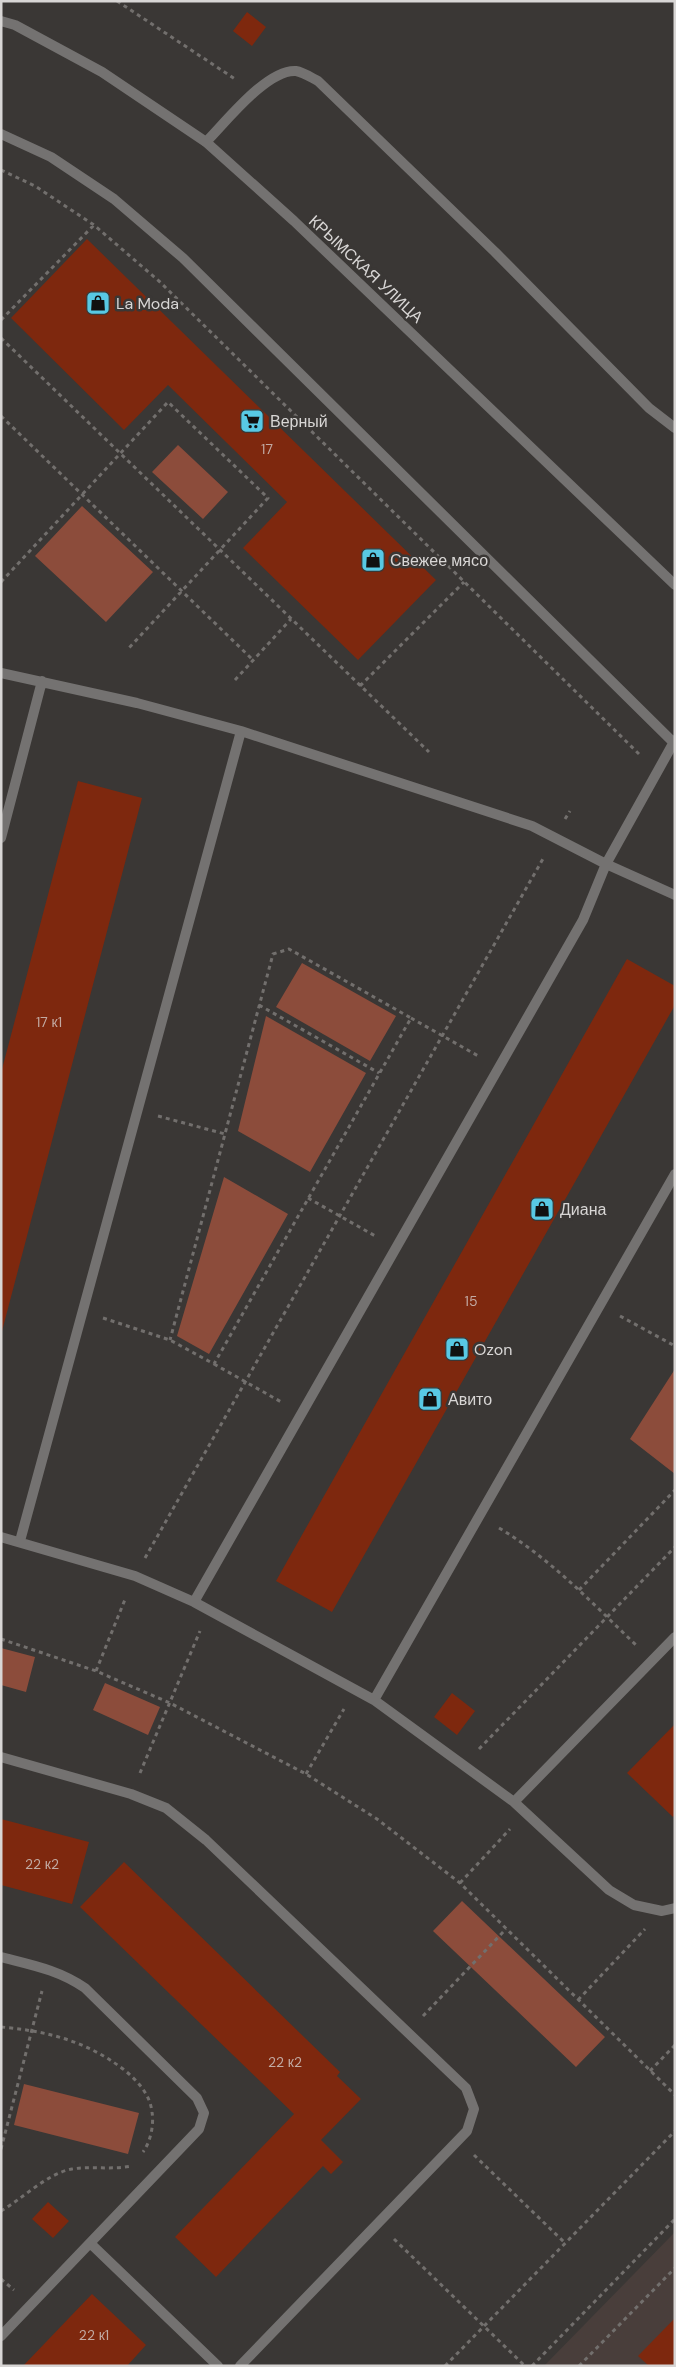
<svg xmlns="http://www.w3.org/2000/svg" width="676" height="2367" font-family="'DM Sans',sans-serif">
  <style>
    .built { fill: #493e3b }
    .green { fill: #8c4c3b }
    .building { fill: #7e280e }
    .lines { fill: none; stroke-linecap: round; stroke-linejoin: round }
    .path { stroke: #726f6d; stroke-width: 3; stroke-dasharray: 4 4; stroke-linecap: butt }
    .service { stroke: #747271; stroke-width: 10 }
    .tertiary { stroke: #747271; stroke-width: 10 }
    .labels { text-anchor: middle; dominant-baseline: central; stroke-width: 5; stroke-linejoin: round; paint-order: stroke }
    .number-label { font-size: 14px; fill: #c2aaa3 }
    .street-label { font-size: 16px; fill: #d8d6d5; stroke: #3a3735 }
    .poi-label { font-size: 16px; fill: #d8d6d5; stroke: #3a3735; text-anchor: start }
  </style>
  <rect width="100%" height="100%" fill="#3a3735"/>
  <path class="built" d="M 675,2232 L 675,2366 L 544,2366 Z"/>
  <path class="green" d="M 178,445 L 228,492 L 203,519 L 152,472 Z
    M 82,506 L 153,572 L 106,622 L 35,556 Z
    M 302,963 L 396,1016 L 370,1061 L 276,1007 Z
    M 266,1016 L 366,1073 L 310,1172 L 238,1131 Z
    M 224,1177 L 288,1214 L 209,1354 L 177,1336 Z
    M 675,1369 L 675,1474 L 630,1439 Z
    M 1,1648 L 35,1657 L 26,1692 L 1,1685 Z
    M 105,1683 L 160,1707 L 148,1735 L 93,1710 Z
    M 462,1901 L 605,2037 L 576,2067 L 433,1931 Z
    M 24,2084 L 139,2113 L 128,2154 L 14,2125 Z"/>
  <path class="building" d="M 247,12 L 266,27 L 252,46 L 233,31 Z
    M 87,239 L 436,580 L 358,660 L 243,548 L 287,502 L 168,385 L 124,430 L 11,318 Z
    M 78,781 L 142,798 L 1,1335 L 1,1073 Z
    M 627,959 L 675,986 L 675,1005 L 332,1612 L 276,1581 Z
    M 452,1693 L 475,1711 L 457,1735 L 434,1717 Z
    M 675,1724 L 675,1815 L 673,1817 L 627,1773 Z
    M 1,1819 L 89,1842 L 72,1904 L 1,1885 Z
    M 124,1862 L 340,2072 L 337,2076 L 361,2099 L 321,2140 L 343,2162 L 331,2174 L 323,2166 L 216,2277 L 175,2237 L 294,2114 L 80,1907 Z
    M 48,2202 L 69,2221 L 53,2238 L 32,2219 Z
    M 92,2294 L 146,2345 L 127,2366 L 23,2366 Z
    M 675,2318 L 675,2366 L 649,2366 L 638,2356 Z"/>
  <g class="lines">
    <path class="path" d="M 117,1 L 235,79
      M 1,170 L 35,186 L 94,225 L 160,282 L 640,755
      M 1,320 L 94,225
      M 1,338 L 429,752
      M 1,416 L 253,660
      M 1,582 L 168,402 L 268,498 L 128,649
      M 235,680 L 291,619
      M 360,686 L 464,582
      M 565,819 L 570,811
      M 259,1005 L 379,1073
      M 411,1018 L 480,1057
      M 158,1116 L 225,1134
      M 308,1198 L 377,1237
      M 620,1316 L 675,1346
      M 103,1318 L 170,1340 L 214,1364 L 411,1018 L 289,949 L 273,954 L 170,1340
      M 214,1364 L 283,1403
      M 499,1528 C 551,1559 592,1603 636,1645
      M 145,1558 L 544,857
      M 579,1590 L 675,1490
      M 1,1639 L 96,1671 L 170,1703 L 306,1774 L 377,1819 L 460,1883 L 675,2095
      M 96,1671 L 126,1597
      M 479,1749 L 675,1547
      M 140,1773 L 200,1631
      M 306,1774 L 344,1709
      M 460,1883 L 510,1829
      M 578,2000 L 645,1929
      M 423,2016 L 506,1929
      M 1,2027 C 47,2031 86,2041 123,2069 C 137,2080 150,2094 152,2112 C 154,2124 151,2141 143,2152
      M 650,2071 L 675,2045
      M 1,2149 L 42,1991
      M 474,2155 L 565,2243
      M 1,2211 C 22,2199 48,2173 72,2169 C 91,2166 112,2170 131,2166
      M 394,2239 L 525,2366
      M 1,2279 L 14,2290
      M 445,2366 L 675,2131
      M 532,2366 L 675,2219
      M 579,2366 L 675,2268"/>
    <path class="service" d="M 1,134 L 51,157 L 114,199 L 183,258 L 673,742
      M 206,142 C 226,122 267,69 296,71 C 303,72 312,78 318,81 L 495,252 L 649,408 L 675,428
      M 1,673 L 137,703 L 241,731 L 532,826 L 606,864 L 675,895
      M 1,838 L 42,681
      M 1,1537 L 135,1576 L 194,1602 L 374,1700 L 514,1802 L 609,1890 L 634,1905 L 662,1911 L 675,1908
      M 20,1541 L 241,731
      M 194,1602 L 583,920 L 606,864 L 675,740
      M 374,1700 L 675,1174
      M 1,1757 L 131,1794 L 166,1808 L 206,1840 L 466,2088 L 474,2109 L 467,2131 L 240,2366
      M 514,1802 L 675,1637
      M 1,1957 C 32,1965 59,1970 85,1988 L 197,2098 L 204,2113 L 199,2129 L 1,2336
      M 90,2243 L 218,2366"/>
    <path class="tertiary" d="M 1,21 L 15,25 L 102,72 L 206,142 L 294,221 L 675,585"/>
  </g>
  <defs>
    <g id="shop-square" transform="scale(1.25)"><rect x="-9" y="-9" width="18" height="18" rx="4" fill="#58c9e4" stroke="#3a3735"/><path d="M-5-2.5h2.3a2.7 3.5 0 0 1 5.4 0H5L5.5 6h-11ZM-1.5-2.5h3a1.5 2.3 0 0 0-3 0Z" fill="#111"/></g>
    <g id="supermarket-square" transform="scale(1.25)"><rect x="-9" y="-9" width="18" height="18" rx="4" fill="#58c9e4" stroke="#3a3735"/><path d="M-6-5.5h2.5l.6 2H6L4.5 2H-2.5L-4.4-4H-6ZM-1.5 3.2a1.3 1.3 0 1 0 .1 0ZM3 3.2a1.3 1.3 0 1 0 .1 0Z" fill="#111"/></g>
  </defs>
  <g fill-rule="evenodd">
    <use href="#shop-square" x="98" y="303"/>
    <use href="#supermarket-square" x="252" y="421"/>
    <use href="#shop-square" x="373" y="560"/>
    <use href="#shop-square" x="542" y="1209"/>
    <use href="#shop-square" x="457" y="1349"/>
    <use href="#shop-square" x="430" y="1399"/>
  </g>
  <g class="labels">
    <g class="number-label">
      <text x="267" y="449">17</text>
      <text x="49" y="1022">17 к1</text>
      <text x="471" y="1301">15</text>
      <text x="42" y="1864">22 к2</text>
      <text x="285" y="2062">22 к2</text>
      <text x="94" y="2335">22 к1</text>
    </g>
    <g class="street-label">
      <text transform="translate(366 269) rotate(43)">КРЫМСКАЯ УЛИЦА</text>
    </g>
    <g class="poi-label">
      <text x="116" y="303">La Moda</text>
      <text x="270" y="421">Верный</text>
      <text x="390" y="560">Свежее мясо</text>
      <text x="560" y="1209">Диана</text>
      <text x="474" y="1349">Ozon</text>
      <text x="448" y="1399">Авито</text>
    </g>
  </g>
  <rect width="676" height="2367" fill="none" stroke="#d8d6d5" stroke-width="5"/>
</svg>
